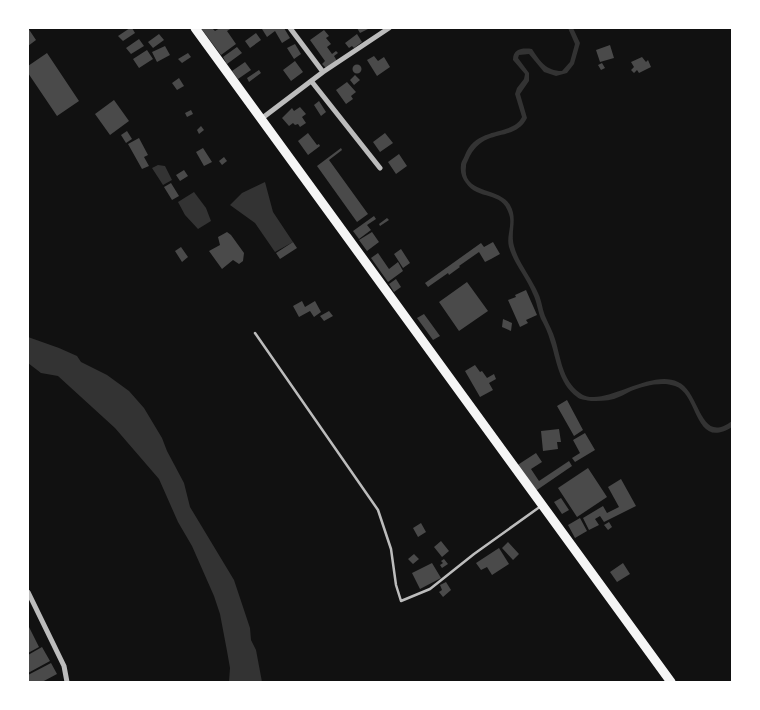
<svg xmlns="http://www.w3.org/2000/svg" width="760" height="710" font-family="Lora,serif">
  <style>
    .water { fill: #333 }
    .building { fill: #4a4a4a }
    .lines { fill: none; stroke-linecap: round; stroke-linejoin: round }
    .service { stroke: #bcbcbc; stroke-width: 2.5 }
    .minor { stroke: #bcbcbc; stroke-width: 5 }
    .primary { stroke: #f5f5f5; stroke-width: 9 }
  </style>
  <rect width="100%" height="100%" fill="#111"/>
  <path class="water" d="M 568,28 L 573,28 L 580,43 L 574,64 L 567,73 L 556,76 L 544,72 L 529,54 L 519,55 L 518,58 L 529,73 L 529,81 L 520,94 L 527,118 C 514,144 483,125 468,160 C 467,163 466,163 466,167 C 462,194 500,187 510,205 C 518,219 510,231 514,246 C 518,262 531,277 538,293 C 542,301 542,310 546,318 C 549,325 553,332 555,339 C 561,358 562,380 580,393 C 602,410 649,368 678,382 C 701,392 699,446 732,421 L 732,427 C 694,451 699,394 675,386 C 662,381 643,386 631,391 C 625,394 620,397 614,399 C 606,401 598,401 591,401 C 587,400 580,400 577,397 C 558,383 557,360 550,340 C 548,333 545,326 541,319 C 538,312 537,302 533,294 C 527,278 514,264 509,247 C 506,236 513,225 509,214 C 502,190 478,201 466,183 C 462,178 460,172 461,165 C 461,162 464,158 465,155 C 477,125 512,137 522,117 L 515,94 L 517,88 L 524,79 L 525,74 L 513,60 C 513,48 523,48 532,49 C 540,61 546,71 562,71 L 570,62 L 575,44 Z
    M 158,165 L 165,166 L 172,180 L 163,185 L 152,168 Z
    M 265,182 L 273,212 L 293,242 L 275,252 L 255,223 L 230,205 L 242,193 Z
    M 194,192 L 206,208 L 211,221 L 198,229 L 185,215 L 178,202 Z
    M 28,337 L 59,348 L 77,356 L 81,362 L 107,375 L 129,391 L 144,408 L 162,438 L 167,451 L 184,483 L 190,507 L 234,580 L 250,628 L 251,640 L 256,650 L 262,682 L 229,682 L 230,668 L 227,651 L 220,614 L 214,596 L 192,546 L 178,522 L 159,479 L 115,428 L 58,376 L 41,373 L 28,363 Z"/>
  <path class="building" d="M 28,28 L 36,40 L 28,46 Z
    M 130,28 L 132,28 L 135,33 L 123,41 L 118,36 Z
    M 201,28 L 212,28 L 215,31 L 220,28 L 232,28 L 227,31 L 236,44 L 221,55 Z
    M 265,28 L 284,28 L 290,38 L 282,43 L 275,31 L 267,37 L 262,29 Z
    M 357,28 L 370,28 L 360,33 Z
    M 324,30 L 329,36 L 326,38 L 331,44 L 327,47 L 332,54 L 336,51 L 338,53 L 334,56 L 337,61 L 326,68 L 322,64 L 325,61 L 310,40 Z
    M 256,33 L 261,40 L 250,48 L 245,41 Z
    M 159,34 L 164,40 L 153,48 L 148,42 Z
    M 357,34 L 362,42 L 354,48 L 352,46 L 349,48 L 345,43 Z
    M 139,39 L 144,46 L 131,54 L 126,48 Z
    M 295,44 L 301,54 L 294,59 L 287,48 Z
    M 610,45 L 614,58 L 600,62 L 596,50 Z
    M 165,46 L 170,55 L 157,62 L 152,52 Z
    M 237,47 L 242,53 L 227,64 L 223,57 Z
    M 147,50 L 153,59 L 139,68 L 133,59 Z
    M 47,53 L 79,101 L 57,116 L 28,73 L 28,66 Z
    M 188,53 L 191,57 L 182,63 L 178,59 Z
    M 374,56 L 378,61 L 384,57 L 390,67 L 377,76 L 367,60 Z
    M 642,57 L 646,62 L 648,60 L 651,67 L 639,73 L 637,70 L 634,73 L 631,70 L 634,67 L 631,62 Z
    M 295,61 L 303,72 L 291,81 L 283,70 Z
    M 245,62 L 251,70 L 238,79 L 232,71 Z
    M 602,63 L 605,68 L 601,70 L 598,65 Z
    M352.5 69a4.5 4.5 0 1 1 9 0a4.5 4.5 0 1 1-9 0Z
    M 259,70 L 261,73 L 249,82 L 247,78 Z
    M 355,75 L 360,80 L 354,85 L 350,80 Z
    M 179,78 L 184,86 L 177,90 L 172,83 Z
    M 347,82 L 356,92 L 351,96 L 353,99 L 346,104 L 336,90 Z
    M 114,100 L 129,121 L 110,135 L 95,114 Z
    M 319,101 L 326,112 L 321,116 L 314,105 Z
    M 300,107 L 306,114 L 302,117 L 306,123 L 300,127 L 298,124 L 295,125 L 293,123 L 289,126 L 282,118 L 292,108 L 294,111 Z
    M 191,110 L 193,114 L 187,117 L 185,113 Z
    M 201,126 L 204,130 L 199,134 L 197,130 Z
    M 127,131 L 132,139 L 126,143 L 121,135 Z
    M 308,133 L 317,145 L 319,144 L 320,146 L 308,155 L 298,141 Z
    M 385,133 L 393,143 L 380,152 L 373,142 Z
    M 139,138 L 148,155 L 144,157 L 149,166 L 142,169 L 128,144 Z
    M 203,148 L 212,162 L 204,166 L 196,152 Z
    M 341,148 L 342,150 L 329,160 L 368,214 L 357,222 L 317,166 Z
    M 399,154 L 407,166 L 396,174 L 388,162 Z
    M 224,157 L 227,161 L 222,165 L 219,161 Z
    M 184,170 L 188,176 L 180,181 L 176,175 Z
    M 171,183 L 179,196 L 172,200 L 164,187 Z
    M 374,216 L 376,219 L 367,225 L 371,230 L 359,239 L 353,231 Z
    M 387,218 L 389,220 L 380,226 L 379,224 Z
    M 227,232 L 231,235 L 244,253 L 243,261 L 239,264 L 233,260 L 222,269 L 209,251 L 220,245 L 218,237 Z
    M 372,232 L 379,242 L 367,251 L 359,240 Z
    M 293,242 L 297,248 L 280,259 L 276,253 Z
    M 493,242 L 500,254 L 491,259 L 485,262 L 479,252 L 459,266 L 460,267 L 449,275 L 448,273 L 428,287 L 425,283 L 481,243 L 484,247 Z
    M 181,247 L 188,257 L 182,262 L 175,251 Z
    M 401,249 L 410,263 L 403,268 L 394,254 Z
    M 378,253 L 389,269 L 398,262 L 403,271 L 388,282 L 371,258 Z
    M 396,279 L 401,287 L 394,292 L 389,284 Z
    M 467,282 L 488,311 L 459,331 L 439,302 Z
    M 526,290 L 537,315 L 526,320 L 528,323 L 520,327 L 508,300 L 516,297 L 515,295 Z
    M 302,301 L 305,307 L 315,301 L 321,312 L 314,317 L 310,311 L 299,317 L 293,306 Z
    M 329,311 L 333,316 L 324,321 L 320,316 Z
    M 424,314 L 440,336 L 433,340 L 417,318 Z
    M 503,319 L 512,323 L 511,331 L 502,327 Z
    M 475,365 L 480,372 L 482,371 L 487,378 L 494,374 L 496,379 L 489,383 L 493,390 L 480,397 L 465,371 Z
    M 567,400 L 583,430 L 574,436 L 557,406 Z
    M 559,429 L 561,442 L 557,442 L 558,449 L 543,451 L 541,431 Z
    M 585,433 L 595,450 L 575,462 L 572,458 L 580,453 L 573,440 Z
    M 536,453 L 542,462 L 531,469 L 539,481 L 569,461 L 572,466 L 534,492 L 516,466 Z
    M 588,468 L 607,497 L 577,517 L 558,488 Z
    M 621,479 L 636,506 L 604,522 L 600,516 L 595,519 L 599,525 L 589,530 L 583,518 L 603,506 L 607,513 L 619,507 L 608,487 Z
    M 561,498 L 569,510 L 562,514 L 554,502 Z
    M 580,518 L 587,531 L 575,538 L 568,525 Z
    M 609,522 L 612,527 L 608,530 L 604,525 Z
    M 421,523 L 426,532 L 418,537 L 413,528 Z
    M 441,541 L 449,551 L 442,557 L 434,547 Z
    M 508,542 L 519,554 L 513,560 L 502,548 Z
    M 499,548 L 509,564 L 492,575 L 487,567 L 481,570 L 476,563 Z
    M 414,554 L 419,559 L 413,564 L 408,559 Z
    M 444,559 L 448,564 L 442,568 L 440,565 L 443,563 L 441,561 Z
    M 432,563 L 441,578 L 420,589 L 412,573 Z
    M 623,563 L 630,574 L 617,582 L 610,572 Z
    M 446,582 L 451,590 L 443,597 L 439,592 L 442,590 L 440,585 Z
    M 28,625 L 39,647 L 28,653 Z
    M 42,647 L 50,661 L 28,673 L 28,655 Z
    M 51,663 L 57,674 L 42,682 L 28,682 L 28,675 Z"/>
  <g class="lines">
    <path class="service" d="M 255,333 L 378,510 L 391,549 L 396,585 L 401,601 L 430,589 L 474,554 L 541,506"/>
    <path class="minor" d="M 290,28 L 323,72
      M 312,82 L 380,168
      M 261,119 L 323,72 L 389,28
      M 28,592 L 64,666 L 67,682"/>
    <path class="primary" d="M 195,28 L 671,682"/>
  </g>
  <rect width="760" height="710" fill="none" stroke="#ffffff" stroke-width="58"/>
</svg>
